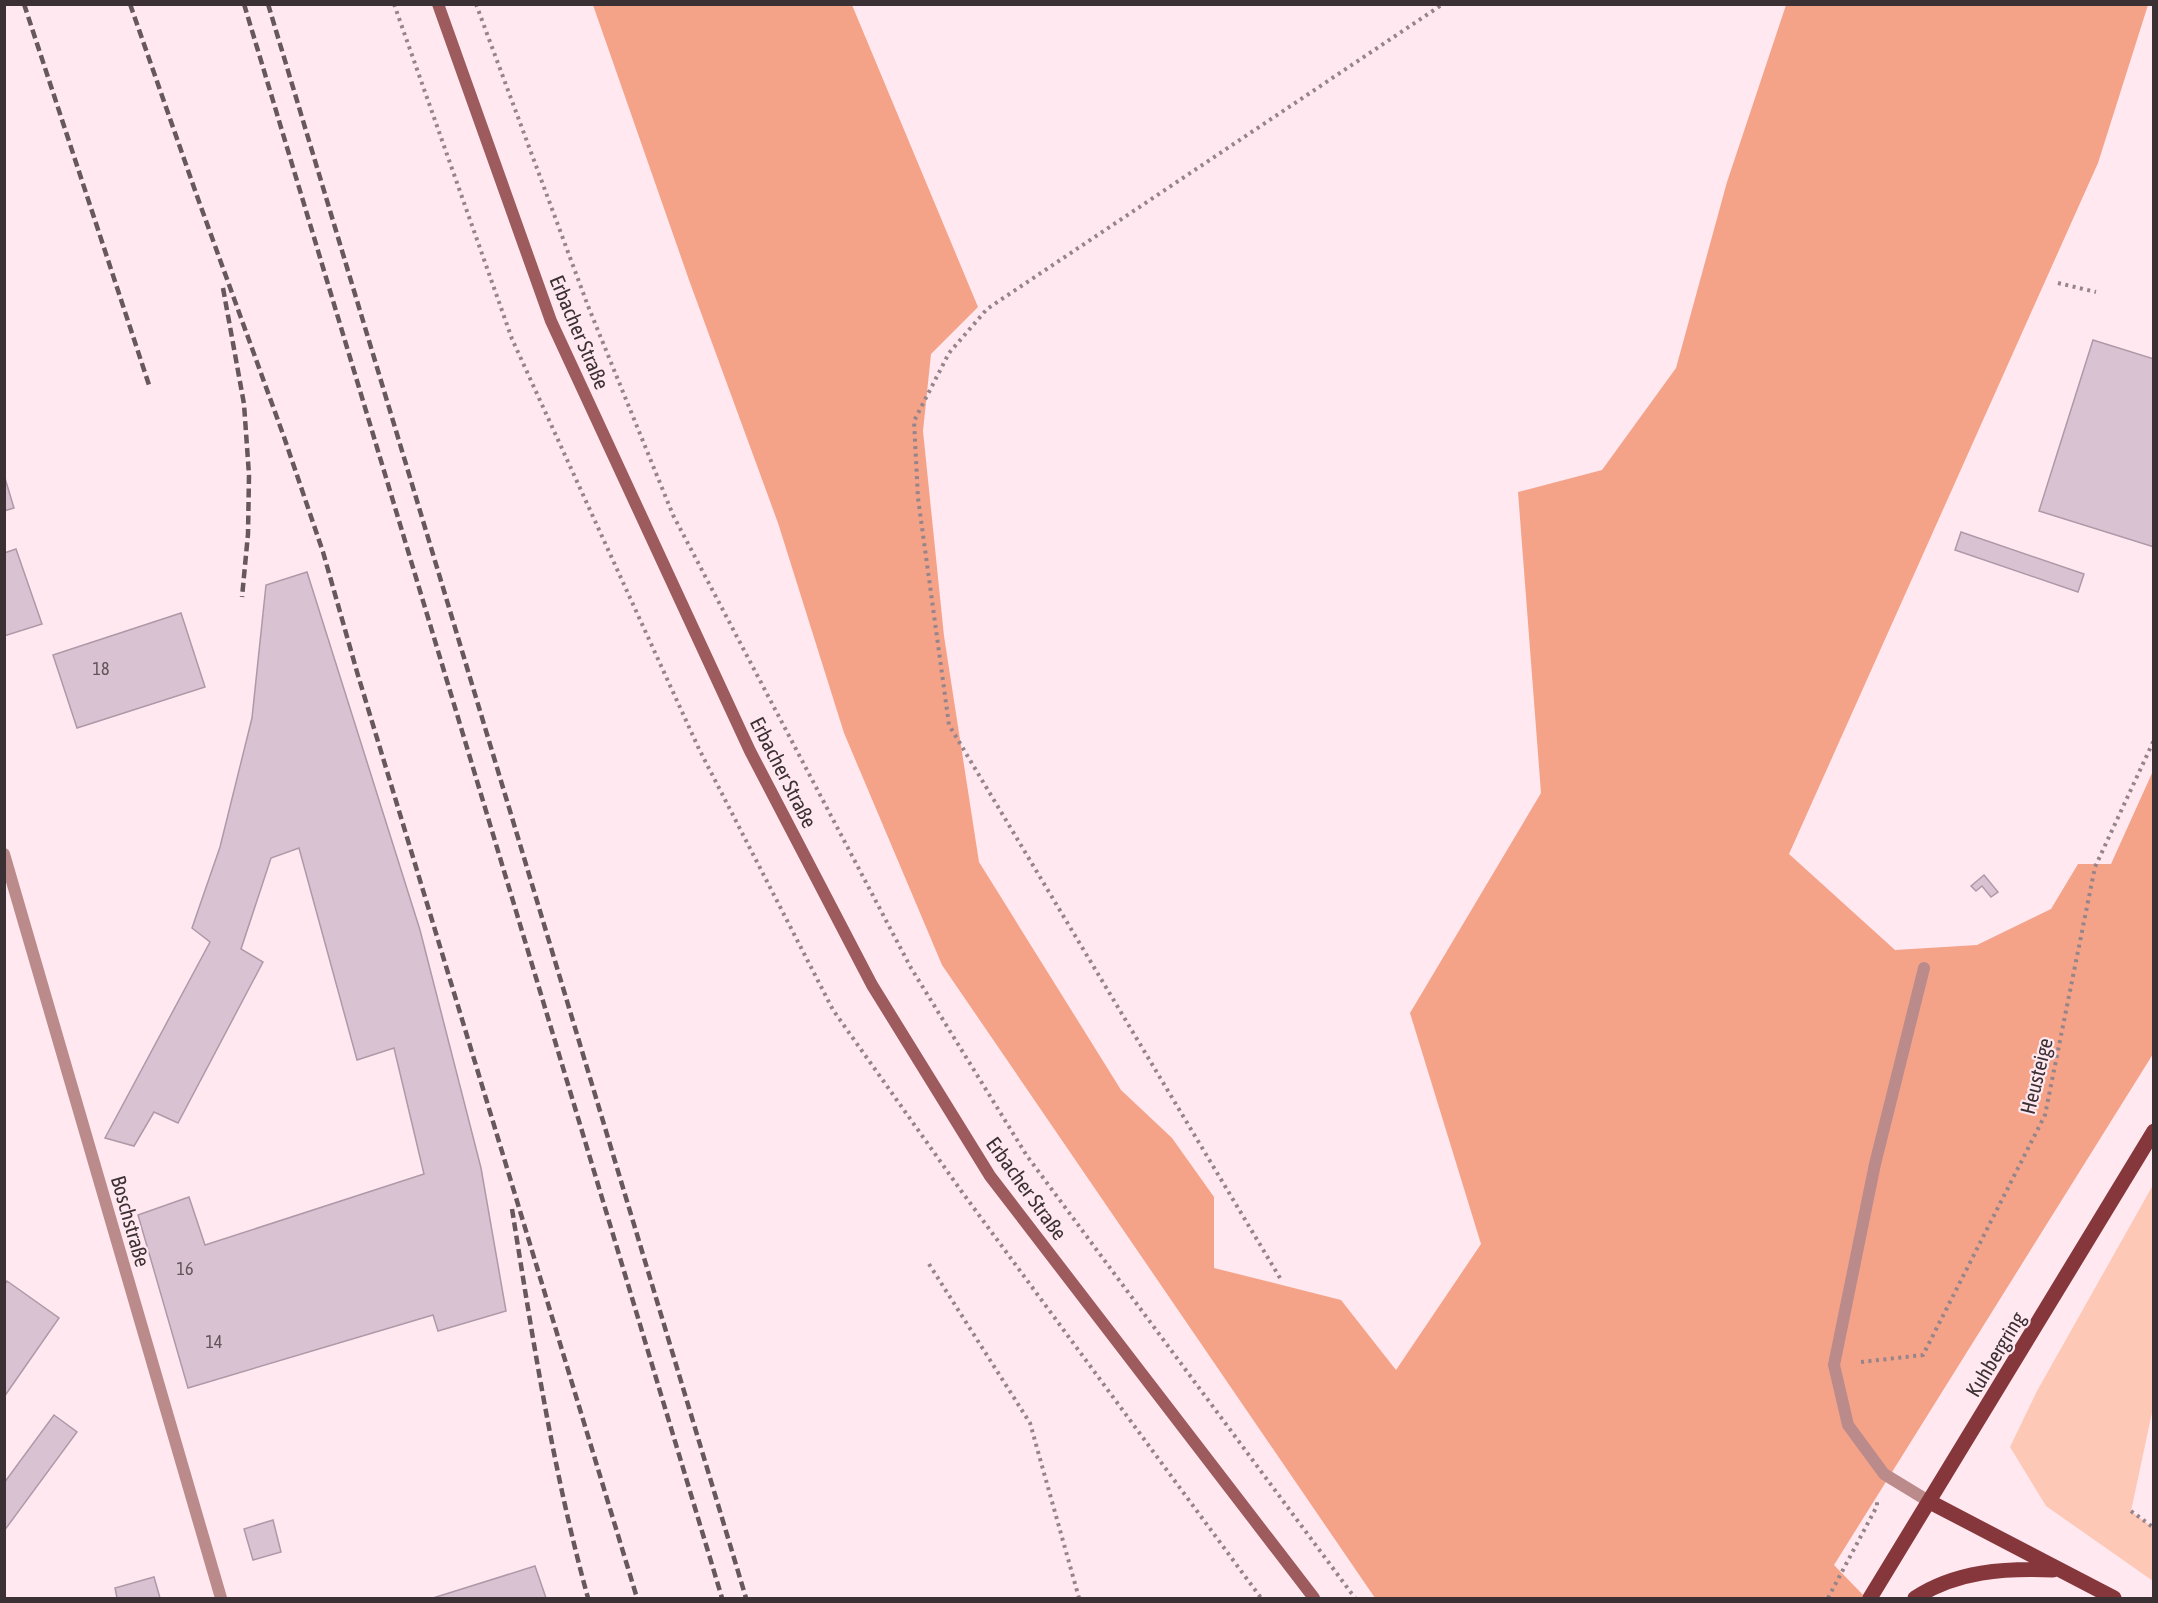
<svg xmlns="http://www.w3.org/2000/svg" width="2158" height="1603" font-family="'Asap Condensed',sans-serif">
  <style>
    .green { fill: #fdc8b6 }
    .forest { fill: #f4a389 }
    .building { fill: #d9c2d2; stroke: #af99a8; stroke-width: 1.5 }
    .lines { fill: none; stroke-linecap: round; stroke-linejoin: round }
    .path { stroke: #95858a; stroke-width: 4; stroke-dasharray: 3 4.5; stroke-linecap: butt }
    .service { stroke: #bb8b8c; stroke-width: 12 }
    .minor { stroke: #bb8b8c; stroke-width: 12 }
    .secondary { stroke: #9d5b5d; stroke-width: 12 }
    .primary { stroke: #86373c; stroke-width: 15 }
    .rail { stroke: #66585d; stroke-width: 4.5; stroke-dasharray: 9 4.5; stroke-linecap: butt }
    .labels { text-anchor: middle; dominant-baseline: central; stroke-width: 4.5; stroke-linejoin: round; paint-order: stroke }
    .number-label { font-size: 18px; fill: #62545c }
    .street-label { font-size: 21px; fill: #3b3034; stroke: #ffe8ef }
  </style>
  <rect width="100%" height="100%" fill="#ffe8ef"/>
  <path class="green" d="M 2153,1185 L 2153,1408 L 2131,1511 L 2153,1528 L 2153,1581 L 2046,1506 L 2010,1447 L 2037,1391 Z"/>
  <path class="forest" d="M 593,5 L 852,5 L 978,307 L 931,354 L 923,431 L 944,636 L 979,862 L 1121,1090 L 1172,1138 L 1214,1197 L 1214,1268 L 1341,1300 L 1396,1370 L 1481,1244 L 1410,1013 L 1541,793 L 1518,492 L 1602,470 L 1676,368 L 1727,182 L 1786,5 L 2148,5 L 2098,163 L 1789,854 L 1895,950 L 1977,945 L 2051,909 L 2078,864 L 2111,864 L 2153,771 L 2153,1054 L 1834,1565 L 1866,1598 L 1375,1598 L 942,965 L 844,733 L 778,523 L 689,280 Z"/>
  <path class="building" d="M 2093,340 L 2154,359 L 2154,547 L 2039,511 Z
    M 4,475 L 14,508 L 4,511 Z
    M 1961,532 L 2084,574 L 2078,592 L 1955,550 Z
    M 16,549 L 42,624 L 4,636 L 4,553 Z
    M 307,572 L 420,930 L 481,1168 L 506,1311 L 438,1331 L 433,1315 L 188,1388 L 138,1215 L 189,1197 L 205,1245 L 424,1174 L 394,1048 L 357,1060 L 299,848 L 271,858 L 241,949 L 263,962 L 178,1123 L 154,1112 L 134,1146 L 105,1138 L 210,942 L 192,928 L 220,847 L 252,718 L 266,585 Z
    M 181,613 L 205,687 L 77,728 L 53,655 Z
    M 1984,875 L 1998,892 L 1991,897 L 1982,886 L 1976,891 L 1971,886 Z
    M 7,1281 L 59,1318 L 4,1397 L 4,1286 Z
    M 54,1415 L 77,1432 L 4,1531 L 4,1483 Z
    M 273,1520 L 281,1552 L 253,1560 L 244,1529 Z
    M 535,1566 L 546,1598 L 433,1598 Z
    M 154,1577 L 160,1598 L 117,1598 L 115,1588 Z"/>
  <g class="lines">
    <path class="path" d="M 394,4 L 512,339 L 699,749 L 833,1010 L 962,1192 L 1261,1598
      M 476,4 L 588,306 L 673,515 L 911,968 L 1027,1156 L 1355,1598
      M 2058,283 L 2096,292
      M 929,1264 L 1030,1423 L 1079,1598
      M 1280,1278 L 949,725 L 918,498 L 914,421 L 949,353 L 987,309 L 1443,4
      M 1861,1362 L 1923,1355 L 2045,1115 L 2095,867 L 2154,740
      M 2131,1511 L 2154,1528
      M 1828,1598 L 1877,1506 L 1877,1499"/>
    <path class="service" d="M 1924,968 L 1875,1164 L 1834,1365 L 1848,1425 L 1884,1474 L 1930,1502"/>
    <path class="minor" d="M 4,854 L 221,1598"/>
    <path class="secondary" d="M 438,4 L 551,321 L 750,751 L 872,985 L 990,1176 L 1314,1598"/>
    <path class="primary" d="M 1930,1502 L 2114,1598
      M 1870,1598 L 2154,1131
      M 1915,1598 C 1956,1571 2005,1568 2053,1570"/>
    <path class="rail" d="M 24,4 L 149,385
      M 130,4 L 197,196 L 284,437 L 323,552 L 357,672 L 637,1598
      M 244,4 L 722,1598
      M 268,4 L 746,1598
      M 223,288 L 244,404 L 249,475 L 248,534 L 242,597
      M 512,1209 C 533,1340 553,1471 588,1598"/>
  </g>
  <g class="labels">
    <g class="number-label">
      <text x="101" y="668">18</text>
      <text x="185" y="1268">16</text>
      <text x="214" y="1341">14</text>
    </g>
    <g class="street-label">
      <text transform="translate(580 332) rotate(67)">Erbacher Straße</text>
      <text transform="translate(784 772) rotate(63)">Erbacher Straße</text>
      <text transform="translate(2036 1076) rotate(-76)">Heusteige</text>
      <text transform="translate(1027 1188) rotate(54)">Erbacher Straße</text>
      <text transform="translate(131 1221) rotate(74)">Boschstraße</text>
      <text transform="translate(1995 1354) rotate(-59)">Kuhbergring</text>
    </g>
  </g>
  <rect width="2158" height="1603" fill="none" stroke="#3b3034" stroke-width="12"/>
</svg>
